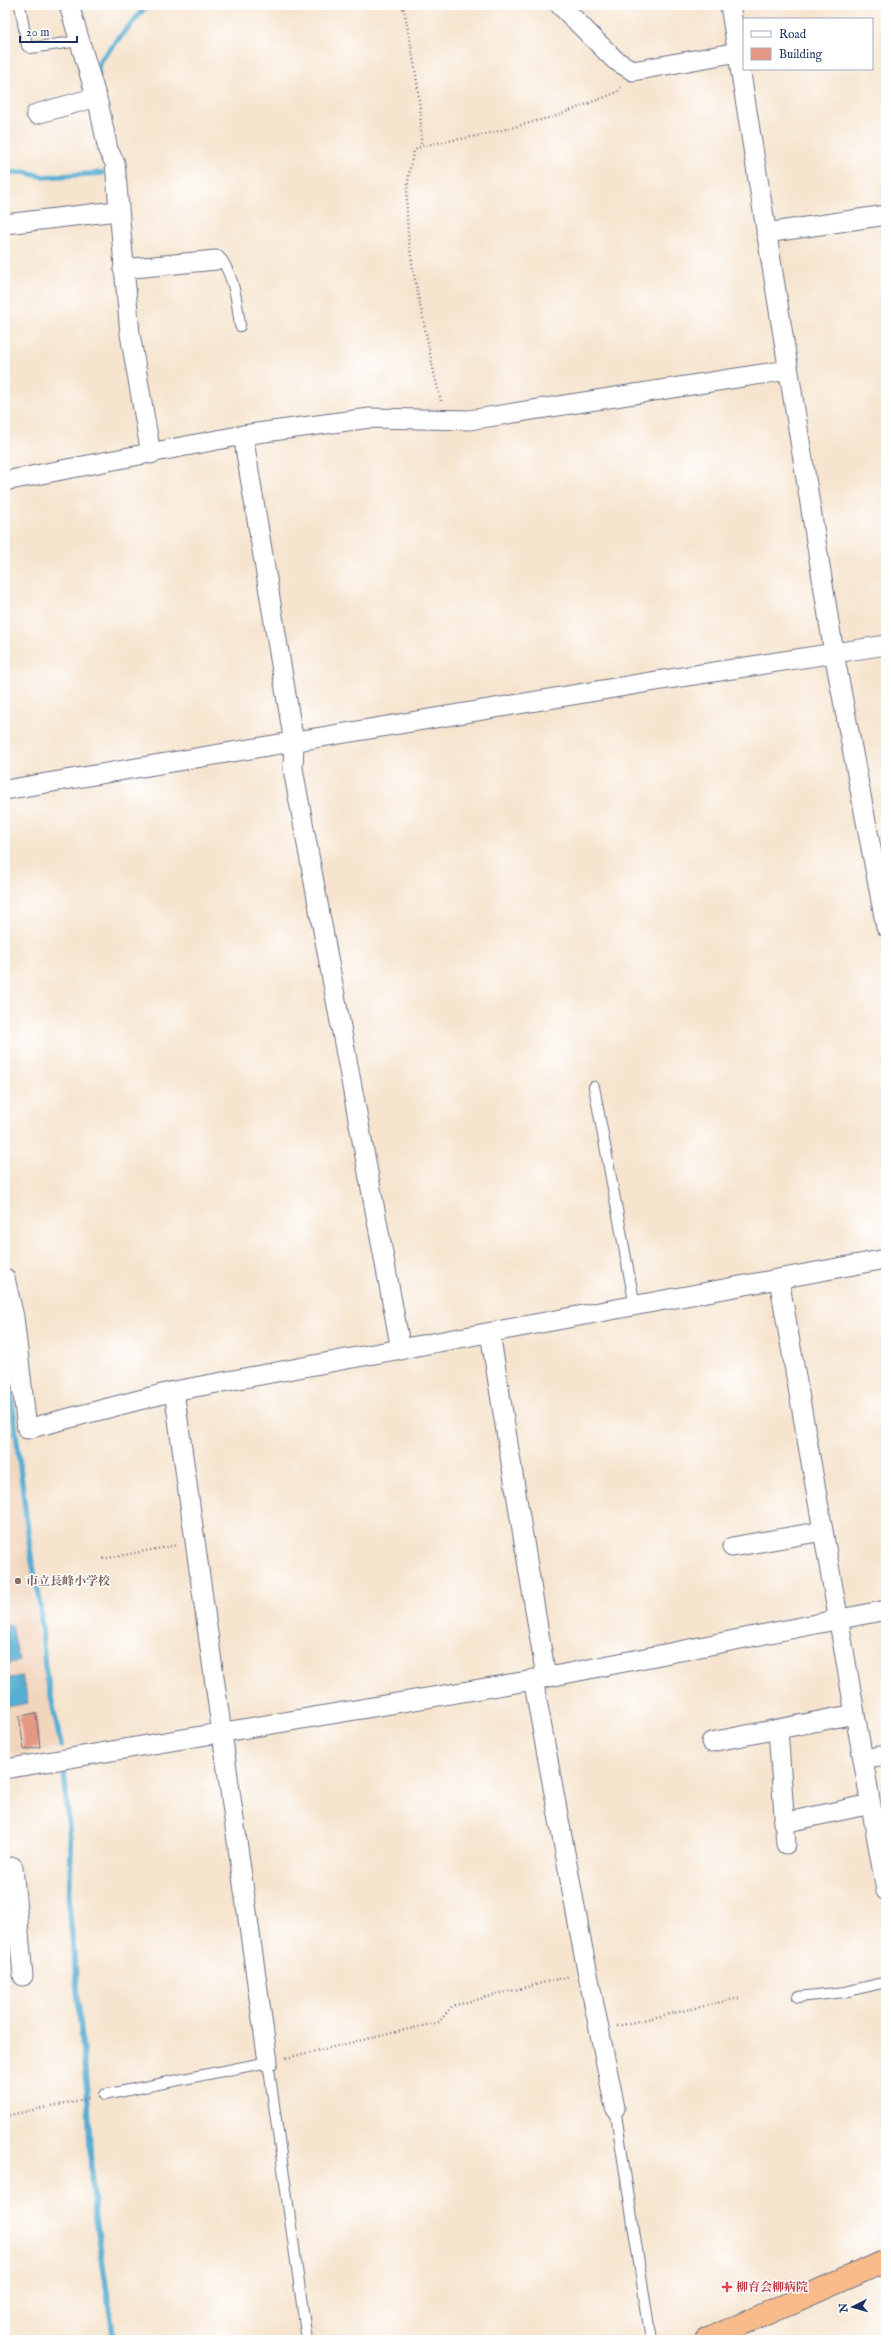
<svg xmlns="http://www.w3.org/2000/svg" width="891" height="2345" font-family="'IM FELL English','Noto Serif JP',serif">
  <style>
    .built { fill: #f2d5bd }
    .water { fill: #57aed3; stroke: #396e98 }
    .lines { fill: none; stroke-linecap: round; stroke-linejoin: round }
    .stream { stroke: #57aed3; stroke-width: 5.5 }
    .building { fill: #e49884 }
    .service-casing { stroke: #686e85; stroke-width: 12 }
    .minor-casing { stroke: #686e85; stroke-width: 21 }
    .trunk-casing { stroke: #686e85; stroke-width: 24 }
    .path { stroke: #686e85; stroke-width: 2.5; stroke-dasharray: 1 3; stroke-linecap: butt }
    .service { stroke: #fff; stroke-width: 10 }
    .minor { stroke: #fff; stroke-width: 19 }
    .trunk { stroke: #fabb8b; stroke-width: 22 }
    .education-dot { fill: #8d6e63; stroke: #fff; stroke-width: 1.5 }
    .health-dot { fill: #e0444e; stroke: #fff; stroke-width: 1.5 }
    .labels { text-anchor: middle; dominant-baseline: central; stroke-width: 3; stroke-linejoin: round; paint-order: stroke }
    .education-label { font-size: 12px; font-weight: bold; fill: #785e54; stroke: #fff; text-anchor: start }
    .health-label { font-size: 12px; font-weight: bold; fill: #be3a42; stroke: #fff; text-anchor: start }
  </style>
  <rect width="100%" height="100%" fill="#fff"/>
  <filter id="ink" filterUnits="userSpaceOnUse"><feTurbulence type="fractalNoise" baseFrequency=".025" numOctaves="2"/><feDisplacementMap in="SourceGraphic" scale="8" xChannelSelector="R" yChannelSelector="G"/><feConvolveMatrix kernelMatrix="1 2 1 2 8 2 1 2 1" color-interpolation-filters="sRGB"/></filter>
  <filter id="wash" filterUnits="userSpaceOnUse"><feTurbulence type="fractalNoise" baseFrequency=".012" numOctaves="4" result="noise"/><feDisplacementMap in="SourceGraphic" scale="16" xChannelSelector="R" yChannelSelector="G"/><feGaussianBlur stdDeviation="0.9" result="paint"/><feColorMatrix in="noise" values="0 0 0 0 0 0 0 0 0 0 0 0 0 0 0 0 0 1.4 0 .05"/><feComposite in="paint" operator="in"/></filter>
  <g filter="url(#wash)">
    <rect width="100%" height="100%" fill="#f6e4ce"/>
    <path class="built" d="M 5,1381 L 34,1595 L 39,1648 L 58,1748 L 5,1756 Z"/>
    <path class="water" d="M 12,1625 L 19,1661 L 5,1664 L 5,1626 Z
      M 22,1676 L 28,1703 L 5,1707 L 5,1679 Z"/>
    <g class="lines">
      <path class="stream" d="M 99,75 L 98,68 L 100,61 L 147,5
        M 5,173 L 24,172 L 45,177 L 102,173
        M 5,1344 L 31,1557 L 39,1596 L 45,1667 L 61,1746
        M 64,1772 L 71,1851 L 69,1905 L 88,2103 L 92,2190 L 114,2340"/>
    </g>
    <g id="blocks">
      <path class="building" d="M 36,1713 L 40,1747 L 24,1750 L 19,1716 Z"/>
    </g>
  </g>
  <g filter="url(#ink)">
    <use href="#blocks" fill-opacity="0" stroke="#686e85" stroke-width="1"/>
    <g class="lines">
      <g class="service-casing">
        <path id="service" d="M 20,5 L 27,46 L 31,48 L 79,41
          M 216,260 L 222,260 C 235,281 237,302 240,326
          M 594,1087 L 635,1306
          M 798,1997 L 845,1992 L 886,1982
          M 104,2095 L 268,2062 L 307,2340
          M 615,2108 L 651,2340"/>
      </g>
      <g class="minor-casing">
        <path id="minor" d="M 69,5 L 99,106 L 108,150 L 115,163 L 130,334 L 151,454
          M 560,5 L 615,60 L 633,71 L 738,52
          M 730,5 L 834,653 L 886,927
          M 36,114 L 97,97
          M 5,224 L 117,211
          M 766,233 L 886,215
          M 123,269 L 216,260
          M 243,435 L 294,743 L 293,769 L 401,1350
          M 5,481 L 243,435 L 370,418 L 469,420 L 788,370
          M 5,790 L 656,681 L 886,645
          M 5,1278 L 14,1317 L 27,1429 L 174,1391 L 886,1259
          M 779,1279 L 886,1891
          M 490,1333 L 546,1677
          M 174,1391 L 268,2062
          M 732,1547 L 823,1531
          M 533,1679 L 582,1945 L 615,2108
          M 778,1729 L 786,1844
          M 711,1742 L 855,1714
          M 863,1759 L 886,1755
          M 5,1769 L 539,1679 L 886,1610
          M 783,1823 L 871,1804
          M 13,1867 L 23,1976"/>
      </g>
      <g class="trunk-casing">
        <path id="trunk" d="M 706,2340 L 886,2261"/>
      </g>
      <path class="path" d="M 401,5 L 404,10 C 413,55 422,99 421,146
        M 441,401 C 434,375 429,349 424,323 C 412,267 398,208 414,151 L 421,146 L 487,134 L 556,116 L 618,92 L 621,86
        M 103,1559 L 177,1545
        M 617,2026 L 739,1998
        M 286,2058 L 439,2022 L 452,2006 L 570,1976
        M 5,2116 L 90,2098"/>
      <use href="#service" class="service"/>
      <use href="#minor" class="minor"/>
      <use href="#trunk" class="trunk"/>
    </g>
  </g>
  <circle class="education-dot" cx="18" cy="1581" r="4"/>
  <path class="health-dot" d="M725 2281h4v4h4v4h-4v4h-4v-4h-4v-4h4z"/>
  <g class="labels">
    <g class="education-label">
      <text x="26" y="1581">市立長峰小学校</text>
    </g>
    <g class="health-label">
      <text x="736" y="2287">柳育会柳病院</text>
    </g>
  </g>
  <rect width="891" height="2345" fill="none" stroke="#fff" stroke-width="20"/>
  <rect x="743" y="18" width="130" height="52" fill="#ffffff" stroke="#a4acbf"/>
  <rect x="751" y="31" width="20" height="6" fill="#ffffff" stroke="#a4acbf"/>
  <text x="779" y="38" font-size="12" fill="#1b2f5e">Road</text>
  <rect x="751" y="48" width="20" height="12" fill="#e49884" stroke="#a4acbf"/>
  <text x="779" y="58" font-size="12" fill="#1b2f5e">Building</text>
  <g transform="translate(853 2307) rotate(264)" stroke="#ffffff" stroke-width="3" paint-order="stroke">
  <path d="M0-3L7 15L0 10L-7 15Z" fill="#1b2f5e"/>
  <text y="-6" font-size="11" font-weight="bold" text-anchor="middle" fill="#1b2f5e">N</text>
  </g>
  <path d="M20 36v6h57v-6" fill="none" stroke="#1b2f5e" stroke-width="2"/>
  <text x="26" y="36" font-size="12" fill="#1b2f5e" stroke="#ffffff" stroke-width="3" paint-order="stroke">20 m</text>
</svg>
